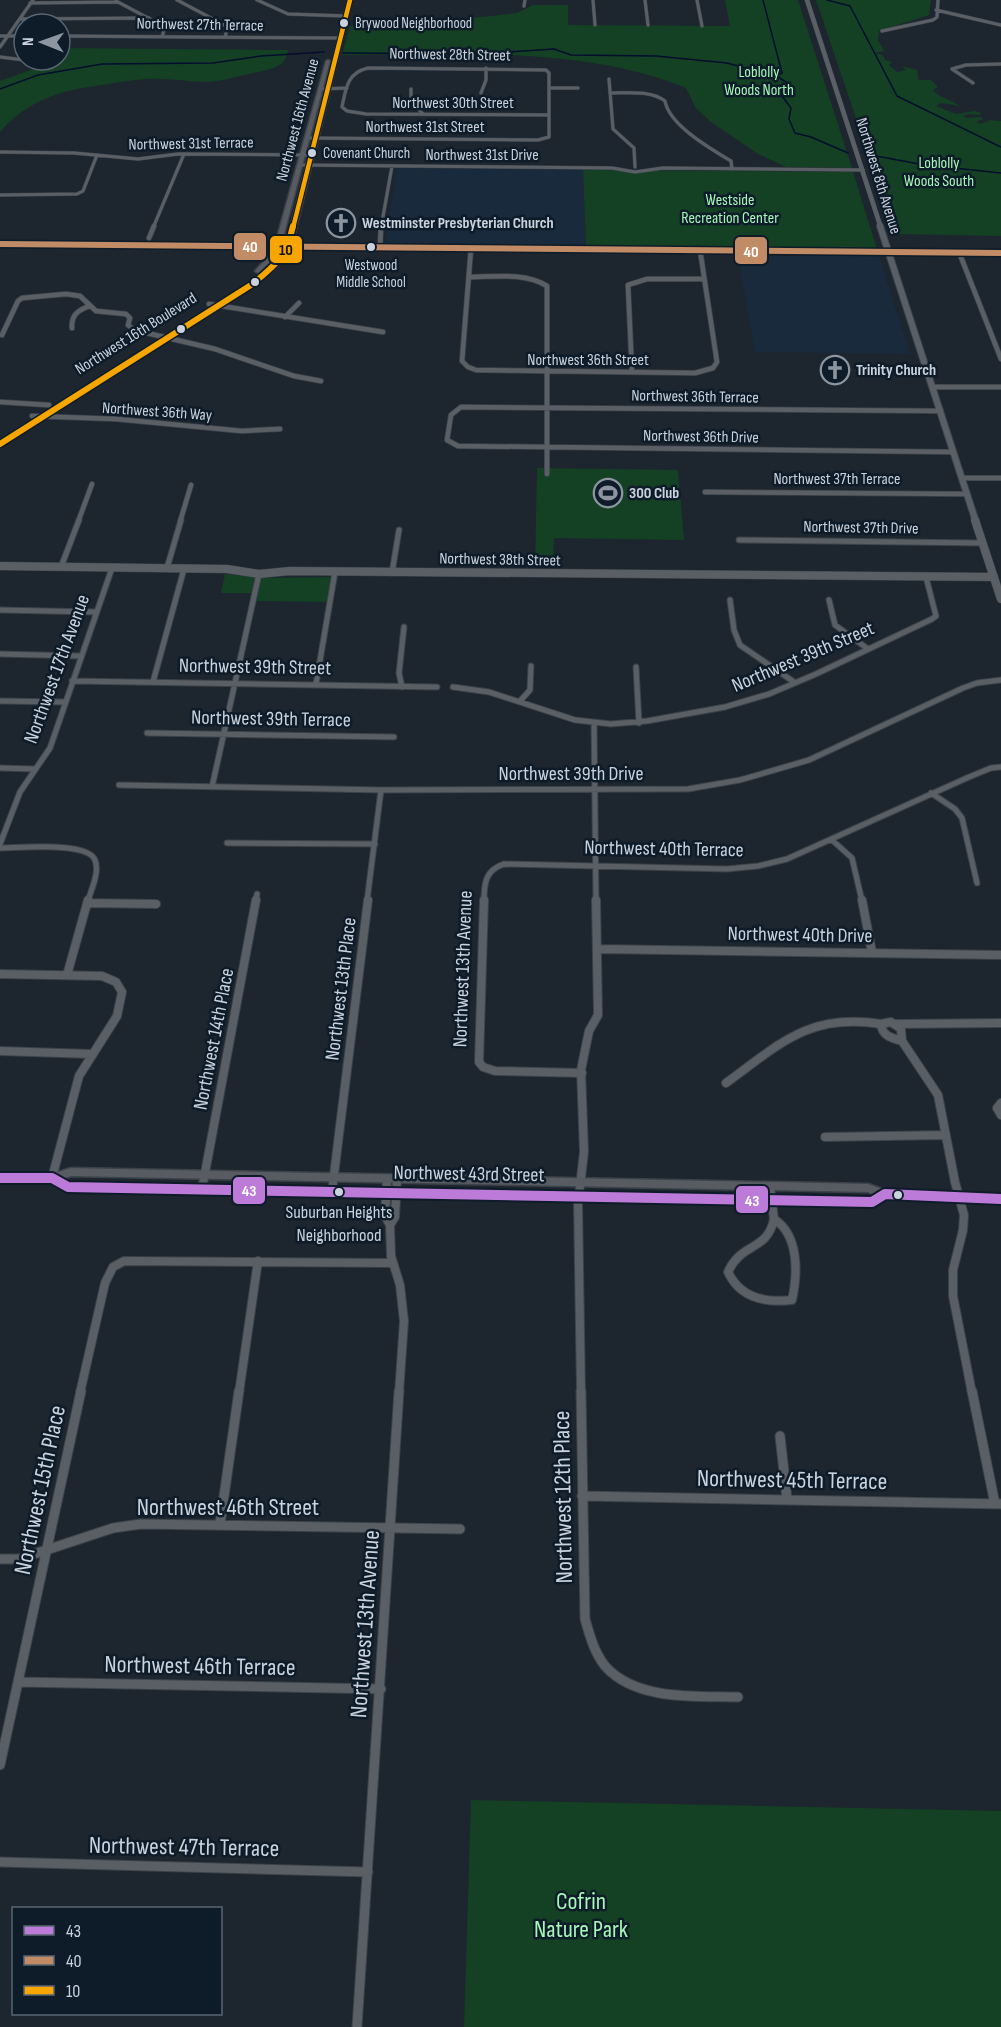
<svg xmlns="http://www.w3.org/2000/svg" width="1001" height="2027" font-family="'Sofia Sans Condensed',sans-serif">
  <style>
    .built { fill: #192a3c }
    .green { fill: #144024 }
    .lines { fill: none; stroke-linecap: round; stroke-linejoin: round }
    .stream { stroke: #030e2e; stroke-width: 1.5 }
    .minor-far4-casing { stroke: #3b4249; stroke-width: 4 }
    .minor-far3-casing { stroke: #3b4249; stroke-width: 6 }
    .minor-far2-casing { stroke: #3b4249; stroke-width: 7 }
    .minor-far1-casing { stroke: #3b4249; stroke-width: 10 }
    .minor-casing { stroke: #3b4249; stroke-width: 11 }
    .tertiary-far2-casing { stroke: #3b4249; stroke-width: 5 }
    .tertiary-far1-casing { stroke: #3b4249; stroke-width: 8 }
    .tertiary-casing { stroke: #3b4249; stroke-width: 9 }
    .secondary-casing { stroke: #3b4249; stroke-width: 3 }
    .minor-far4 { stroke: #595f65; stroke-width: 3 }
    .minor-far3 { stroke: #595f65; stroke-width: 4.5 }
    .minor-far2 { stroke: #595f65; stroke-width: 5 }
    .minor-far1 { stroke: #595f65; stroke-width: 8 }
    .minor { stroke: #595f65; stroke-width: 9 }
    .tertiary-far2 { stroke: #595f65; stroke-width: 4.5 }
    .tertiary-far1 { stroke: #595f65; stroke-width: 6 }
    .tertiary { stroke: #595f65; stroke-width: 8 }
    .secondary { fill: #585b62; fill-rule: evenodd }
    .bus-1-casing { stroke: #0e1c2a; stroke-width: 14 }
    .bus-2-casing { stroke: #0e1c2a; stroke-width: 9 }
    .bus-3-far1-casing { stroke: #0e1c2a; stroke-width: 7 }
    .bus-3-casing { stroke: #0e1c2a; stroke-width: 9 }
    .bus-1 { stroke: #bd7bd9; stroke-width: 10 }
    .bus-2 { stroke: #c18c65; stroke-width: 6 }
    .bus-3-far1 { stroke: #f7a600; stroke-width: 4.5 }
    .bus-3 { stroke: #f7a600; stroke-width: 6 }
    .bus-dot { fill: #cad3dd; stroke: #0e1c2a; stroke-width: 2 }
    .labels { text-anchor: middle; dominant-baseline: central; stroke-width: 5; stroke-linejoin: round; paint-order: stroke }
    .far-bus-label { font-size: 15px; fill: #cad3dd; stroke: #0e1c2a; text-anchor: start }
    .far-street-label { font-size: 16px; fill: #cad3dd; stroke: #0e1c2a }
    .far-park-label { font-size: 16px; fill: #a5f8b6; stroke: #0e1c2a }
    .far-poi-label { font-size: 16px; font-weight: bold; fill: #cad3dd; stroke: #0e1c2a; text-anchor: start }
    .bus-label { font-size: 18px; fill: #cad3dd; stroke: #0e1c2a }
    .street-label { font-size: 20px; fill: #cad3dd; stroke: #0e1c2a }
    .near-street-label { font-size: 24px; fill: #cad3dd; stroke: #0e1c2a }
    .near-park-label { font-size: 24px; fill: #a5f8b6; stroke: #0e1c2a }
    .line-badge { stroke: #0e1c2a; stroke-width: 2 }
    .badge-label { font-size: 16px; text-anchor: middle; font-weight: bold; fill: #fff }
    .pale-badge-label { font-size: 16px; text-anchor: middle; font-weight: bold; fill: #111 }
  </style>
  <rect width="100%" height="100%" fill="#1d252e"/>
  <path class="built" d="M 397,168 L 583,170 L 586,245 L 385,243 Z
    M 738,256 L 879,256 L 910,354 L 755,352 Z"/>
  <path class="green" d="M 725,0 L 798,0 L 852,168 L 786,167 L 758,154 L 711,122 L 696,108 L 686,88 C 586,46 451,54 342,55 L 350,26 L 492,16 L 517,13 L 533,5 L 568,5 L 568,25 L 730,26 Z
    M 816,0 L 931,0 L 929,15 L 879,31 L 878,40 L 884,51 L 874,53 L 883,55 L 885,60 L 892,62 L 889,65 L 897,72 L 906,70 L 902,66 L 917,70 L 919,80 L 931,80 L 938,87 L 933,90 L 938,95 L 961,106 L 940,103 L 936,106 L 956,114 L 974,111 L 982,113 L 979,115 L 969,114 L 963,116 L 967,118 L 981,117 L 983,119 L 976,122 L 981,124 L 990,120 L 1001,121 L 1001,236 L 895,234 Z
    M 60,48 L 288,50 C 287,68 267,70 253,73 C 238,76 224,81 208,82 C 188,82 168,78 148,79 C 129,80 108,84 89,87 C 54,92 23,105 0,132 L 0,81 L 47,64 L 52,60 L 60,60 Z
    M 583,170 L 853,172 L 877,249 L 586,246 Z
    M 537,468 L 678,470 L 684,540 L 554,538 L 553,565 L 535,564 Z
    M 225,574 L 265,578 L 332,577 L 327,602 L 258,601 L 251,593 L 221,593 Z
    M 471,1800 L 1001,1811 L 1001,2027 L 464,2027 Z"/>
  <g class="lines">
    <path class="stream" d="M 763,0 L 782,73 L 777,75
      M 827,0 L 850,6 L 897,96 L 1001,147
      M 343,53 L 480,54 L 554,49 L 571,55 L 656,56 L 727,63 L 778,77 L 786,82 L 782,96 L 791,108 L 789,119 L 795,133 L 811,137 L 848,153
      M 0,89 L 38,75 L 102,64 L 213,63 L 261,56 L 324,52
      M 865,154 L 925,165 L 1001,173"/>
    <g class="minor-far4-casing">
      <path id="minor-far4" d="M 177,0 L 228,27 L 225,37
        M 257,0 L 288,14 L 346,16
        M 593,0 L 595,25
        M 645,0 L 648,25
        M 697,0 L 702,26
        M 116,1 L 165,27 L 162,37
        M 30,3 L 118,2
        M 524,6 L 525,0
        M 936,10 L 1001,25
        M 20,19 L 149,18
        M 882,31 L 933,20 L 937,17 L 938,0
        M 0,36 L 24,36
        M 60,36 L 341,38
        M 0,47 L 33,0
        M 0,57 L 24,60
        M 368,68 L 546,70 L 549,73 L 549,115 L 366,114 L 347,111 L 342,107 C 346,88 347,73 368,68 Z
        M 609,79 L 613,129 L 634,148 L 635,167
        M 973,83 L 952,69 L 966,65 L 1001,64
        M 549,88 L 578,88
        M 320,89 L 347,88
        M 411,89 L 411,101 L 423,114
        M 481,93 L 486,80 L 486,68
        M 610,93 C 627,93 650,90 665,101 C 669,125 711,149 731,161 L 732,169
        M 307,138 L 538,140 L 549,137 L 549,115
        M 0,152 L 74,153 L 138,159 L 178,154 L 311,155
        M 300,165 L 612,168 L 635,172 L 663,168 L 863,170
        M 0,195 L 77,194 L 83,191 L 97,155
        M 153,228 L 184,154
        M 381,228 L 392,166"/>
    </g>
    <g class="minor-far3-casing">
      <path id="minor-far3" d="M 149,238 L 154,226
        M 380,248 L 381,226
        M 471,248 L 462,361 L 468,367 L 476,370 L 695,373 L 713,368 L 717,362 L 700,250
        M 959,252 L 1001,359
        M 469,277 C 494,277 524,272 547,286 L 547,474
        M 209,304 L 383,332
        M 285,317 L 299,303
        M 72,328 C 71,315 78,310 90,306
        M 2,335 L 18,301 L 22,298 L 66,294 L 80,296 L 96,311 L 126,314 L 130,318 L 128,325 L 134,330 L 215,349 L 294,376 L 321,381
        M 632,372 L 628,285 L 647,279 L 703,279
        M 933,387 L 1001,387
        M 0,402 L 49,405
        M 941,411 L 461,407 L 451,415 L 447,440 L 458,446 L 954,452
        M 32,416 L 116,419 L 242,431 L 280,429
        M 962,478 L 1001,478
        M 705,492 L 967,494
        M 78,522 L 92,484
        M 180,522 L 191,485"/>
    </g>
    <g class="minor-far2-casing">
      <path id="minor-far2" d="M 739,540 L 983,543
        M 61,567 L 79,520
        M 167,568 L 181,520
        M 392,573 L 399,530
        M 730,600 L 734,630 L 740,645 L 794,682
        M 829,600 L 835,625 L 868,649
        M 0,610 L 95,612
        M 0,654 L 81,656
        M 636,667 L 639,723
        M 72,681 L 437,687
        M 153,682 L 184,569
        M 316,684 L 335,572
        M 402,687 L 399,673 L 404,627
        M 453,687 L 489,692 L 575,720 L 611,724 L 647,721 L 725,707 L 769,694 L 816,674 L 932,619 L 936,616 L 926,577
        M 521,700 L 530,690 L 531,666
        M 0,701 L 65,702
        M 594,723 L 596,901
        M 147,733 L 394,737
        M 0,768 L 35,769
        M 119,785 L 381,790 L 688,789 L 740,780 L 809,760 L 963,688 L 977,683 L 1001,680
        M 212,787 L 259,574
        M 931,793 L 955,809 L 962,818 L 977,883
        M 832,840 L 852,858 L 862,901
        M 227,843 L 375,844
        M 0,844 L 20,792 L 50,748 L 112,568
        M 0,848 C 18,848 88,841 95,860 C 100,872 91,890 88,901
        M 256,901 L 257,894
        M 367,901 L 381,790
        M 484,901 C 484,884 485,870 504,864 L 727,869 L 758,866 L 787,859 L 969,777 L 991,768 L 1001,767"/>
    </g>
    <g class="minor-far1-casing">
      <path id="minor-far1" d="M 484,900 L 479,1062 L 483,1067 L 495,1071 L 582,1073
        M 862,900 L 872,952
        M 88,903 L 156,904
        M 598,949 L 1001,955
        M 0,974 L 102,976 L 116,982 L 122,992 L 117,1016 L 79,1076 L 52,1178
        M 67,975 L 88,900
        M 891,1022 L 901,1029 L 902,1041 C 892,1038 882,1036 881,1024 Z
        M 896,1024 L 1001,1023
        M 902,1041 L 938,1095 L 955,1182 L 964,1215 L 963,1230 L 953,1270 L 953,1296 L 972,1393
        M 0,1051 L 91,1054
        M 726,1083 C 781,1043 809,1013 881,1024
        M 1001,1103 L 997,1108 L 1001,1115
        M 825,1137 L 946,1135
        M 387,1179 L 385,1216 L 390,1225 L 391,1256 L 400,1285 L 404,1321 L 399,1393
        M 770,1186 L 774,1219
        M 202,1189 L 256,900
        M 332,1191 L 368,900
        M 774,1219 C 799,1235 798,1273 792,1300 C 766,1303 740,1298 728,1272 C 741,1242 767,1252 774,1219 Z
        M 390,1225 L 395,1217 L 397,1179
        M 80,1393 L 105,1283 L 113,1267 L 124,1261 L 393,1263
        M 239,1393 L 258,1261
        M 581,1393 L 578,1203 L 584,1152 L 581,1070 L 589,1031 L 598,1015 L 596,900"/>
    </g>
    <g class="minor-casing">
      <path id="minor" d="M 581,1391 L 585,1619 C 590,1636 594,1652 605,1666 C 636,1701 696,1696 738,1697
        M 972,1391 L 995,1504
        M 780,1436 L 787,1499
        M 582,1496 L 1001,1504
        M 220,1524 L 239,1391
        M 0,1559 L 19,1559 L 113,1528 L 141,1524 L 460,1529
        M 19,1682 L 381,1689
        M 0,1765 L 81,1391
        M 0,1862 L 368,1872
        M 357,2027 L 399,1391"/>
    </g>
    <g class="tertiary-far2-casing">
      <path id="tertiary-far2" d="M 807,0 L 881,228"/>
    </g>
    <g class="tertiary-far1-casing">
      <path id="tertiary-far1" d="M 880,226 L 976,522"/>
    </g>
    <g class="tertiary-casing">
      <path id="tertiary" d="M 975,520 L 1001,599
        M 0,566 L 227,569 L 259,574 L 290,571 L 994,577"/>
    </g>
    <g class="secondary-casing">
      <path id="secondary" d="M 348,0 L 352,0 L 292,245 L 1001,251 L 1001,255 L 290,248 L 277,267 L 253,286 L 0,446 L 0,441 L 249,284 L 273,265 L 284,248 L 279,248 L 273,259 L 258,273 L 255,271 L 268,257 L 273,248 L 0,246 L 0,242 L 275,245 L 326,61 L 328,60 L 330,61 L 281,245 L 286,245 Z
        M 71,1168 L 868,1184 L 885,1190 L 1001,1194 L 1001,1204 L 887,1199 L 872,1207 L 68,1191 L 50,1182 L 0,1182 L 0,1174 L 52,1174 ZM 71,1176 L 868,1192 L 874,1195 L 870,1197 L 70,1183 L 63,1179 Z"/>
    </g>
    <use href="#minor-far4" class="minor-far4"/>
    <use href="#minor-far3" class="minor-far3"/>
    <use href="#minor-far2" class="minor-far2"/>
    <use href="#minor-far1" class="minor-far1"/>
    <use href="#minor" class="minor"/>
    <use href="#tertiary-far2" class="tertiary-far2"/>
    <use href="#tertiary-far1" class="tertiary-far1"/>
    <use href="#tertiary" class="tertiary"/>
    <use href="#secondary" class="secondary"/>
    <g class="bus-1-casing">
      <path id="bus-1" d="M 0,1178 L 52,1178 L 68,1187 L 872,1202 L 885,1194 L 1001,1199"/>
    </g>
    <g class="bus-2-casing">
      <path id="bus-2" d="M 0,244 L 1001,253"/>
    </g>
    <g class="bus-3-far1-casing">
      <path id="bus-3-far1" d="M 293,228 L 350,0"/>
    </g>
    <g class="bus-3-casing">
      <path id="bus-3" d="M 0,444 L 251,285 C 275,266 286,257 293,226"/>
    </g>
    <use href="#bus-1" class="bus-1"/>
    <use href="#bus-2" class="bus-2"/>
    <use href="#bus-3-far1" class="bus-3-far1"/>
    <use href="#bus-3" class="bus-3"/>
  </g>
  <defs>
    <g id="church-ring" transform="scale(1.5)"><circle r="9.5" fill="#0e1c2a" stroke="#8d96a0" stroke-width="1.5"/><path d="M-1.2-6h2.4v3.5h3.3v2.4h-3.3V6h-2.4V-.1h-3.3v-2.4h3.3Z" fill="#8d96a0"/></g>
    <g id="stadium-ring" transform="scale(1.5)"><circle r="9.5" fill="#0e1c2a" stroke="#8d96a0" stroke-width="1.5"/><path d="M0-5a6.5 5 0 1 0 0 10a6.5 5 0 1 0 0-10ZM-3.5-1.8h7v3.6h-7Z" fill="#8d96a0"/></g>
  </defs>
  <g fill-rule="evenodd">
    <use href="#church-ring" x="341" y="223"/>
    <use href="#church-ring" x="835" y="370"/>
    <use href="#stadium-ring" x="608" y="493"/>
  </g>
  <g class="bus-dot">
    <circle cx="344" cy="23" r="5"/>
    <circle cx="312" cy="153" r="5"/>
    <circle cx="371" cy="247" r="5"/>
    <circle cx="255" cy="282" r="5"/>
    <circle cx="181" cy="329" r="5"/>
    <circle cx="339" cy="1192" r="5"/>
    <circle cx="898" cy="1195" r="5"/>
  </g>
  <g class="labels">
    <g class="far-bus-label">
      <text x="355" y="23">Brywood Neighborhood</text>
      <text x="323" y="153">Covenant Church</text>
      <text x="371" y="265" text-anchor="middle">Westwood<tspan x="371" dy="17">Middle School</tspan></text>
    </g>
    <g class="far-street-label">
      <text transform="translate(200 25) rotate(1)">Northwest 27th Terrace</text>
      <text transform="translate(450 55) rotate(1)">Northwest 28th Street</text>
      <text x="453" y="103">Northwest 30th Street</text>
      <text transform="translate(298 120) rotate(-75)">Northwest 16th Avenue</text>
      <text x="425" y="127">Northwest 31st Street</text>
      <text transform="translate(191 144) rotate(-1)">Northwest 31st Terrace</text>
      <text x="482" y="155">Northwest 31st Drive</text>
      <text transform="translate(878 176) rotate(73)">Northwest 8th Avenue</text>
      <text transform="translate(136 334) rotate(-32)">Northwest 16th Boulevard</text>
      <text x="588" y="360">Northwest 36th Street</text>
      <text transform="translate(695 397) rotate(1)">Northwest 36th Terrace</text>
      <text transform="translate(157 412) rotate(4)">Northwest 36th Way</text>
      <text transform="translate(701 437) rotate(1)">Northwest 36th Drive</text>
      <text x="837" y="479">Northwest 37th Terrace</text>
      <text transform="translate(861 528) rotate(1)">Northwest 37th Drive</text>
      <text transform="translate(500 560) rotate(1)">Northwest 38th Street</text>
    </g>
    <g class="far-park-label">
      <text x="759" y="72">Loblolly<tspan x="759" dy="18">Woods North</tspan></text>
      <text x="939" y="163">Loblolly<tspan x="939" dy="18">Woods South</tspan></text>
      <text x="730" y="200">Westside<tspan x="730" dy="18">Recreation Center</tspan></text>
    </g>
    <g class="far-poi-label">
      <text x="362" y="223">Westminster Presbyterian Church</text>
      <text x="856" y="370">Trinity Church</text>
      <text x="629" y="493">300 Club</text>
    </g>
    <g class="bus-label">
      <text x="339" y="1212">Suburban Heights<tspan x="339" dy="23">Neighborhood</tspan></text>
    </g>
    <g class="street-label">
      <text transform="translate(803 657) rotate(-23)">Northwest 39th Street</text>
      <text transform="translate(255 667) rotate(1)">Northwest 39th Street</text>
      <text transform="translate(57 669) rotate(-70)">Northwest 17th Avenue</text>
      <text transform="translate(271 719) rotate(1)">Northwest 39th Terrace</text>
      <text x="571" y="774">Northwest 39th Drive</text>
      <text transform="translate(664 849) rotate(1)">Northwest 40th Terrace</text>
      <text transform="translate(800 935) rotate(1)">Northwest 40th Drive</text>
      <text transform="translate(463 969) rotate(-88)">Northwest 13th Avenue</text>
      <text transform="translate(341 989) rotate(-83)">Northwest 13th Place</text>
      <text transform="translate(214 1039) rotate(-79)">Northwest 14th Place</text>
      <text transform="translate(469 1174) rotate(1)">Northwest 43rd Street</text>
    </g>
    <g class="near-street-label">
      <text transform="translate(792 1480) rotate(1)">Northwest 45th Terrace</text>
      <text transform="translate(40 1490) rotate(-78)">Northwest 15th Place</text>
      <text transform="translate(563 1497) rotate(-91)">Northwest 12th Place</text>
      <text x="228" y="1507">Northwest 46th Street</text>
      <text transform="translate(365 1624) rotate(-86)">Northwest 13th Avenue</text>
      <text transform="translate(200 1666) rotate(1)">Northwest 46th Terrace</text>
      <text transform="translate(184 1847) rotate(1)">Northwest 47th Terrace</text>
    </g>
    <g class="near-park-label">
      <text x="581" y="1901">Cofrin<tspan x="581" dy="28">Nature Park</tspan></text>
    </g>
  </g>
  <g class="line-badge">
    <rect x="233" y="232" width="34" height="29" rx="6" fill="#c18c65"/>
    <rect x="269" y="235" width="34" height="29" rx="6" fill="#f7a600"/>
    <rect x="734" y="236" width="34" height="29" rx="6" fill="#c18c65"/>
    <rect x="232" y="1176" width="34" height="29" rx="6" fill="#bd7bd9"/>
    <rect x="735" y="1185" width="34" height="29" rx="6" fill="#bd7bd9"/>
  </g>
  <g class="badge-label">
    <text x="250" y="252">40</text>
    <text x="751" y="257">40</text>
    <text x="249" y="1196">43</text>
    <text x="752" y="1206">43</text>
  </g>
  <g class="pale-badge-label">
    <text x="286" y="255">10</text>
  </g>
  <rect x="12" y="1907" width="210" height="108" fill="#0e1c2a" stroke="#596572" stroke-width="1.5"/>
  <rect x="24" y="1926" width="30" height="9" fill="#bd7bd9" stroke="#596572" stroke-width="1.5"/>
  <text x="66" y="1937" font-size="18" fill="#cad3dd">43</text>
  <rect x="24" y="1956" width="30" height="9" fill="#c18c65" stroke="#596572" stroke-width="1.5"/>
  <text x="66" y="1967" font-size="18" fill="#cad3dd">40</text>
  <rect x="24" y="1986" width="30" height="9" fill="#f7a600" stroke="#596572" stroke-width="1.5"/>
  <text x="66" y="1997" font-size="18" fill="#cad3dd">10</text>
  <g transform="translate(42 42) rotate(271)"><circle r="28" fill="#0e1c2a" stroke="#596572" stroke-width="1.5"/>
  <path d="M0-4.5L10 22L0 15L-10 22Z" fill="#8d96a0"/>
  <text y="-9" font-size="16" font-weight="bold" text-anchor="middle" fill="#cad3dd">N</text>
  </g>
</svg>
